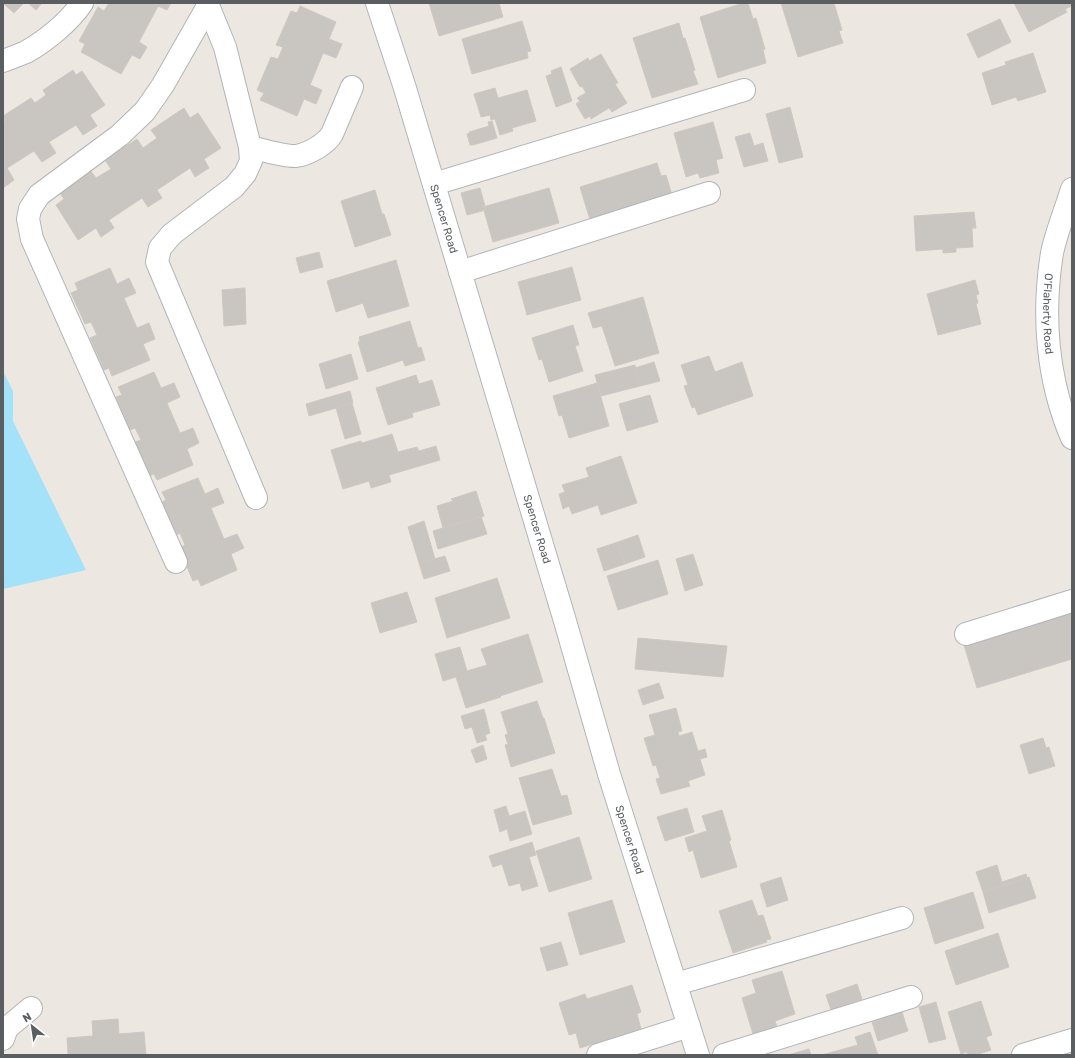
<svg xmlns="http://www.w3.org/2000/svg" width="1075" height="1058" font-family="Rubik,sans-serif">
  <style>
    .water { fill: #a4e2fa }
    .building { fill: #c9c5c0; stroke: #d0c8c0 }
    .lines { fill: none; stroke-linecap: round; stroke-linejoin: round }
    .minor-casing { stroke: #b2b5b8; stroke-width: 24 }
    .minor { stroke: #fff; stroke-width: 22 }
    .labels { text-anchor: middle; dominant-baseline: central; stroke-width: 3.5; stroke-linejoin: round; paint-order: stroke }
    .street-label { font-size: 11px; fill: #5a5e61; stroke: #fff }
  </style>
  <rect width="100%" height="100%" fill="#ece8e1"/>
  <path class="water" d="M 3,371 L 13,391 L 13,421 L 86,570 L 3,589 Z"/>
  <path class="building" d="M 3,3 L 24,3 L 14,13 Z
    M 28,3 L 42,3 L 36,10 Z
    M 109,3 L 171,3 L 167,10 L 158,6 L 139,42 L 147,47 L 140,59 L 132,55 L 121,74 L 81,52 L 85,44 L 79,41 L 98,7 L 104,11 Z
    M 429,3 L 499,3 L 503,17 L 439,36 Z
    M 743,3 L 748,3 L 753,19 L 756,18 L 765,49 L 763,50 L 766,63 L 718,78 L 700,17 Z
    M 781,3 L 834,3 L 842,30 L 839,31 L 843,43 L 798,57 Z
    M 1014,3 L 1070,3 L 1072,6 L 1065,9 L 1067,12 L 1029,32 Z
    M 300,6 L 336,22 L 329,39 L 342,44 L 336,58 L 323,53 L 310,85 L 322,90 L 316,104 L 304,99 L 297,116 L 260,100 L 264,93 L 257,90 L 271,57 L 278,59 L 283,47 L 276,45 L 291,11 L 297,13 Z
    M 1000,19 L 1011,42 L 978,58 L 967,34 Z
    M 522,21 L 531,51 L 527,52 L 528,58 L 472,74 L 462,39 Z
    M 679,23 L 683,38 L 685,38 L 695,70 L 693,71 L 698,84 L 652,98 L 633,38 Z
    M 1033,53 L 1046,92 L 1018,101 L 1016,97 L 992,105 L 982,73 L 1006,65 L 1005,62 Z
    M 601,54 L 618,83 L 615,84 L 627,103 L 612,112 L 609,108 L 591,119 L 590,116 L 585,119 L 576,104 L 580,101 L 577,98 L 586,93 L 582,86 L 580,87 L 570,69 L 588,58 L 589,61 Z
    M 561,67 L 572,101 L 556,107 L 546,76 L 552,74 L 551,71 Z
    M 73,70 L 76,75 L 82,71 L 105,105 L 90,115 L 97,126 L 83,135 L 76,125 L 49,142 L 56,153 L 42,162 L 34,151 L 7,168 L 14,180 L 3,188 L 3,123 L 5,122 L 3,116 L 31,98 L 35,103 L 46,95 L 43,90 Z
    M 495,88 L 498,98 L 527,90 L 536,121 L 512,128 L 513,131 L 500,135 L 495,119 L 491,120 L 490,115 L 481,117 L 474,94 Z
    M 790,107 L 803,157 L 779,163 L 766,114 Z
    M 184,108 L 190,118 L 198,113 L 221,148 L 204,159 L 209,168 L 195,177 L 190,168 L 157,190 L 162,198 L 148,207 L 142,198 L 109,220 L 114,228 L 101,237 L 96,228 L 78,240 L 56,205 L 64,199 L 58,190 L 90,170 L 96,178 L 111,169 L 105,160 L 137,139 L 143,148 L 157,138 L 151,130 Z
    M 492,121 L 497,138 L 473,145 L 470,145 L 467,134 L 470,133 L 469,132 L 489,126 L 488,122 Z
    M 713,122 L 723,158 L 716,160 L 719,173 L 700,178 L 698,173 L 686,177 L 674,133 Z
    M 750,133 L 754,146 L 763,143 L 768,161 L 744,167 L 735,137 Z
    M 657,163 L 661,176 L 666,175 L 672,195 L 590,220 L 580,187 Z
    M 480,188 L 486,210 L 467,215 L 461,193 Z
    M 549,188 L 559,223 L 493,242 L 483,207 Z
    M 375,190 L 382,214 L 384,214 L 391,235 L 355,247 L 341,201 Z
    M 974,212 L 976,228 L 972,228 L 973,247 L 956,248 L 956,252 L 943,253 L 943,249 L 916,251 L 914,216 Z
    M 319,252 L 323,267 L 300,273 L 296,258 Z
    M 396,260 L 409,306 L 368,318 L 363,303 L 336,312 L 327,281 Z
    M 572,267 L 581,300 L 527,315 L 518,282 Z
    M 110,268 L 117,284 L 129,278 L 136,293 L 124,298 L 137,328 L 149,323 L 155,339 L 143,344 L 150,360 L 112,376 L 109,368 L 104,370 L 90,338 L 97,335 L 91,322 L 85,324 L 71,293 L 78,290 L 75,283 Z
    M 975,280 L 979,294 L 976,295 L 978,303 L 976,304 L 981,324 L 938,335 L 927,294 Z
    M 245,288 L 246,324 L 224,326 L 222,290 Z
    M 643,297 L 659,353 L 615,366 L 602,326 L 593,328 L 588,313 Z
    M 410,321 L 418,348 L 421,347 L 425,360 L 405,366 L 403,360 L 367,372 L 358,342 L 360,341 L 359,337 Z
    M 573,325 L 579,345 L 575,346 L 583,371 L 549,382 L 542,359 L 539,360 L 532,338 Z
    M 351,354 L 358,379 L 326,389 L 319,364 Z
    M 709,356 L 715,372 L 742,362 L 753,396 L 698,415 L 695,407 L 692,408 L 684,386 L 688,385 L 681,365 Z
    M 654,362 L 660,381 L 640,386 L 635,368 Z
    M 635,365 L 640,386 L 601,396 L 595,375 Z
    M 154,372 L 161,388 L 174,383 L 180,397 L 167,403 L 180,433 L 193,428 L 199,443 L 187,449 L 193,465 L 157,480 L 154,474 L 149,476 L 135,442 L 141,440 L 135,428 L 130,430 L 116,397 L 122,395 L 118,387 Z
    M 416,375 L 419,384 L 432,380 L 440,405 L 412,413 L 413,417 L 388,425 L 376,388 Z
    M 597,383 L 609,426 L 569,438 L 562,415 L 559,416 L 553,396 Z
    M 350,391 L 353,403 L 309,416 L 306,404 Z
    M 650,395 L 658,422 L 627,431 L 619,404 Z
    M 352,403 L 361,434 L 345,439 L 336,408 Z
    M 392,434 L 398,452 L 417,447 L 419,451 L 436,446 L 440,460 L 389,475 L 391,482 L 371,488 L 369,481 L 343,489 L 331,450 L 361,441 L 362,443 Z
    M 621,456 L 637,503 L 601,515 L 598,505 L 572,514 L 569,506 L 563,509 L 559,494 L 565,492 L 562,485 L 589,477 L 586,468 Z
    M 198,478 L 205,494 L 218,488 L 224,503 L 211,508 L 224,539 L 237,534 L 244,548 L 231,554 L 237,570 L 201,586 L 198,579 L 193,581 L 179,548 L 185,545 L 180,533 L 174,536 L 160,503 L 166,500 L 162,492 Z
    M 476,491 L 484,516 L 443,528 L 437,506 L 453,501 L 451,499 Z
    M 481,516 L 487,534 L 438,549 L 433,531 Z
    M 424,521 L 435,559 L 419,563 L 408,527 Z
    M 638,535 L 645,557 L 625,564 L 618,542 Z
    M 618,542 L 625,564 L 604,571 L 597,549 Z
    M 693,554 L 703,585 L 685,591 L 676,559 Z
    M 445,556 L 450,571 L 424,579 L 419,563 Z
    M 658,560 L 668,594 L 618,610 L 607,576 Z
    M 497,578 L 510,618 L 447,638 L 435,598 Z
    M 407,592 L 417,622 L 380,633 L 371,603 Z
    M 1072,612 L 1072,659 L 977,688 L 964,645 Z
    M 528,634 L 543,682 L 500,696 L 501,697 L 466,708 L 456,677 L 443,681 L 435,654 L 460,647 L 467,671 L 487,665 L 481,649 Z
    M 638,638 L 727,646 L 723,677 L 635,669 Z
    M 659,683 L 664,698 L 643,705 L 638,690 Z
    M 537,701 L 543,718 L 544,718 L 555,753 L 511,767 L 505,745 L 508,744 L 505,735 L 508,734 L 501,712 Z
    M 676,708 L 682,731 L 678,732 L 679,736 L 692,732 L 698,751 L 705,749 L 707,757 L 700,759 L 705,775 L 688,781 L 690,786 L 661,794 L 656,779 L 660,778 L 656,765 L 653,766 L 644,738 L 655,735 L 649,715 Z
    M 484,709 L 490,733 L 485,735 L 487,740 L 477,743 L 472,727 L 465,729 L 461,716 Z
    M 1043,738 L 1046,748 L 1049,747 L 1055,766 L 1029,774 L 1020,745 Z
    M 483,745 L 487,759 L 476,763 L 471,750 Z
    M 552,769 L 561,796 L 567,795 L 572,814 L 533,825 L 519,778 Z
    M 506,806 L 509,816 L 525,811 L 532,834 L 510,841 L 507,829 L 500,832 L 494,810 Z
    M 687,808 L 694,832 L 665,841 L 657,817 Z
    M 722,810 L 731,840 L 729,841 L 737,867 L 701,878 L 693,850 L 689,852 L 685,838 L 707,831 L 702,816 Z
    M 579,837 L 592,879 L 549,892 L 536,851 Z
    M 532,842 L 536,855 L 529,857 L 538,886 L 522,891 L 520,883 L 509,886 L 502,864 L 493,867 L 489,856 Z
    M 997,865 L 1002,882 L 1026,874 L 1027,878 L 983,892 L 976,872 Z
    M 781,877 L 788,900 L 767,907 L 760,884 Z
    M 1029,877 L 1036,898 L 989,913 L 983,892 Z
    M 973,892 L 984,928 L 935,944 L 924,908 Z
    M 612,900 L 625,942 L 580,955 L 568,913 Z
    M 752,900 L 758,916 L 763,915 L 771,939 L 766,940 L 767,942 L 733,953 L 719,911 Z
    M 998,933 L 1009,967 L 956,985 L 945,951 Z
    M 561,942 L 568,965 L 547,971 L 540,948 Z
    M 782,971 L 795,1014 L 775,1021 L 777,1027 L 753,1034 L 742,998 L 756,993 L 752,980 Z
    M 857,984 L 862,999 L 831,1010 L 826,995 Z
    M 632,985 L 641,1012 L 637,1014 L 641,1029 L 580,1048 L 576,1033 L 569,1035 L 559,1003 L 585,994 L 587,999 Z
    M 981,1001 L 992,1035 L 986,1037 L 991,1050 L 975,1055 L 968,1055 L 967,1052 L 961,1054 L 948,1012 Z
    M 936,1002 L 946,1039 L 929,1043 L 919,1007 Z
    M 902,1012 L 908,1031 L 878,1041 L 872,1022 Z
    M 118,1019 L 119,1034 L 144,1032 L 146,1055 L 68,1055 L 67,1038 L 93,1036 L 92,1021 Z
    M 870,1032 L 878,1055 L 822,1055 L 858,1045 L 855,1037 Z
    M 809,1049 L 811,1055 L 788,1055 Z"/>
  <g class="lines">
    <g class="minor-casing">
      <g id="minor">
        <path d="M 207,3 L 225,47 L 250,147 L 251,161 L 245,174 L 234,187 L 172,234 L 160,248 L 157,262 L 256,498"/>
        <path id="s1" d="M 377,3 L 404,85 L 565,621 L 609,774 L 698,1055"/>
        <path d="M 3,61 C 11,58 19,55 26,52 C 46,41 70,21 82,3"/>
        <path d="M 250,147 C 262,150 285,157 296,156 C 309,154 326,144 332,134 L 352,87"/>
        <path d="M 434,184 L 744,90"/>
        <path id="s2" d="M 1072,189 C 1066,209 1056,233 1052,253 C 1042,315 1047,380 1072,438"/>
        <path d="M 460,272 L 709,193"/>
        <path d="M 176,562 L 32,239 L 28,219 L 30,209 L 39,195 L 120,135 L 145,111 L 163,85 L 208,6"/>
        <path d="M 966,634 L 1072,601"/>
        <path d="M 676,984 L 902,918"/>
        <path d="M 3,1039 L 7,1028 L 31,1008"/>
        <path d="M 598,1055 L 689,1026"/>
        <path d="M 724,1055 L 911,997"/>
        <path d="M 1023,1055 L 1072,1040"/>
      </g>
    </g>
    <use href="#minor" class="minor"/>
  </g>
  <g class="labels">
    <g class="street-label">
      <text stroke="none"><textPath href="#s1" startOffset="226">Spencer Road</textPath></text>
      <text stroke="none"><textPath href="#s2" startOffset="128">O'Flaherty Road</textPath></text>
      <text stroke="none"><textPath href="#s1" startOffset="550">Spencer Road</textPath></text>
      <text stroke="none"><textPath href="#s1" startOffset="874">Spencer Road</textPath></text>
    </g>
  </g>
  <rect width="1075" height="1058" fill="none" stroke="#5a5e61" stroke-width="8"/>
  <g transform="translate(32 1026) rotate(330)" stroke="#ffffff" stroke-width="3" paint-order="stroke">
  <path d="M0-3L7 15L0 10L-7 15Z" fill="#5a5e61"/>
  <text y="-6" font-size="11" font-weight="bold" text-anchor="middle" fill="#5a5e61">N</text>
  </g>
</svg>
